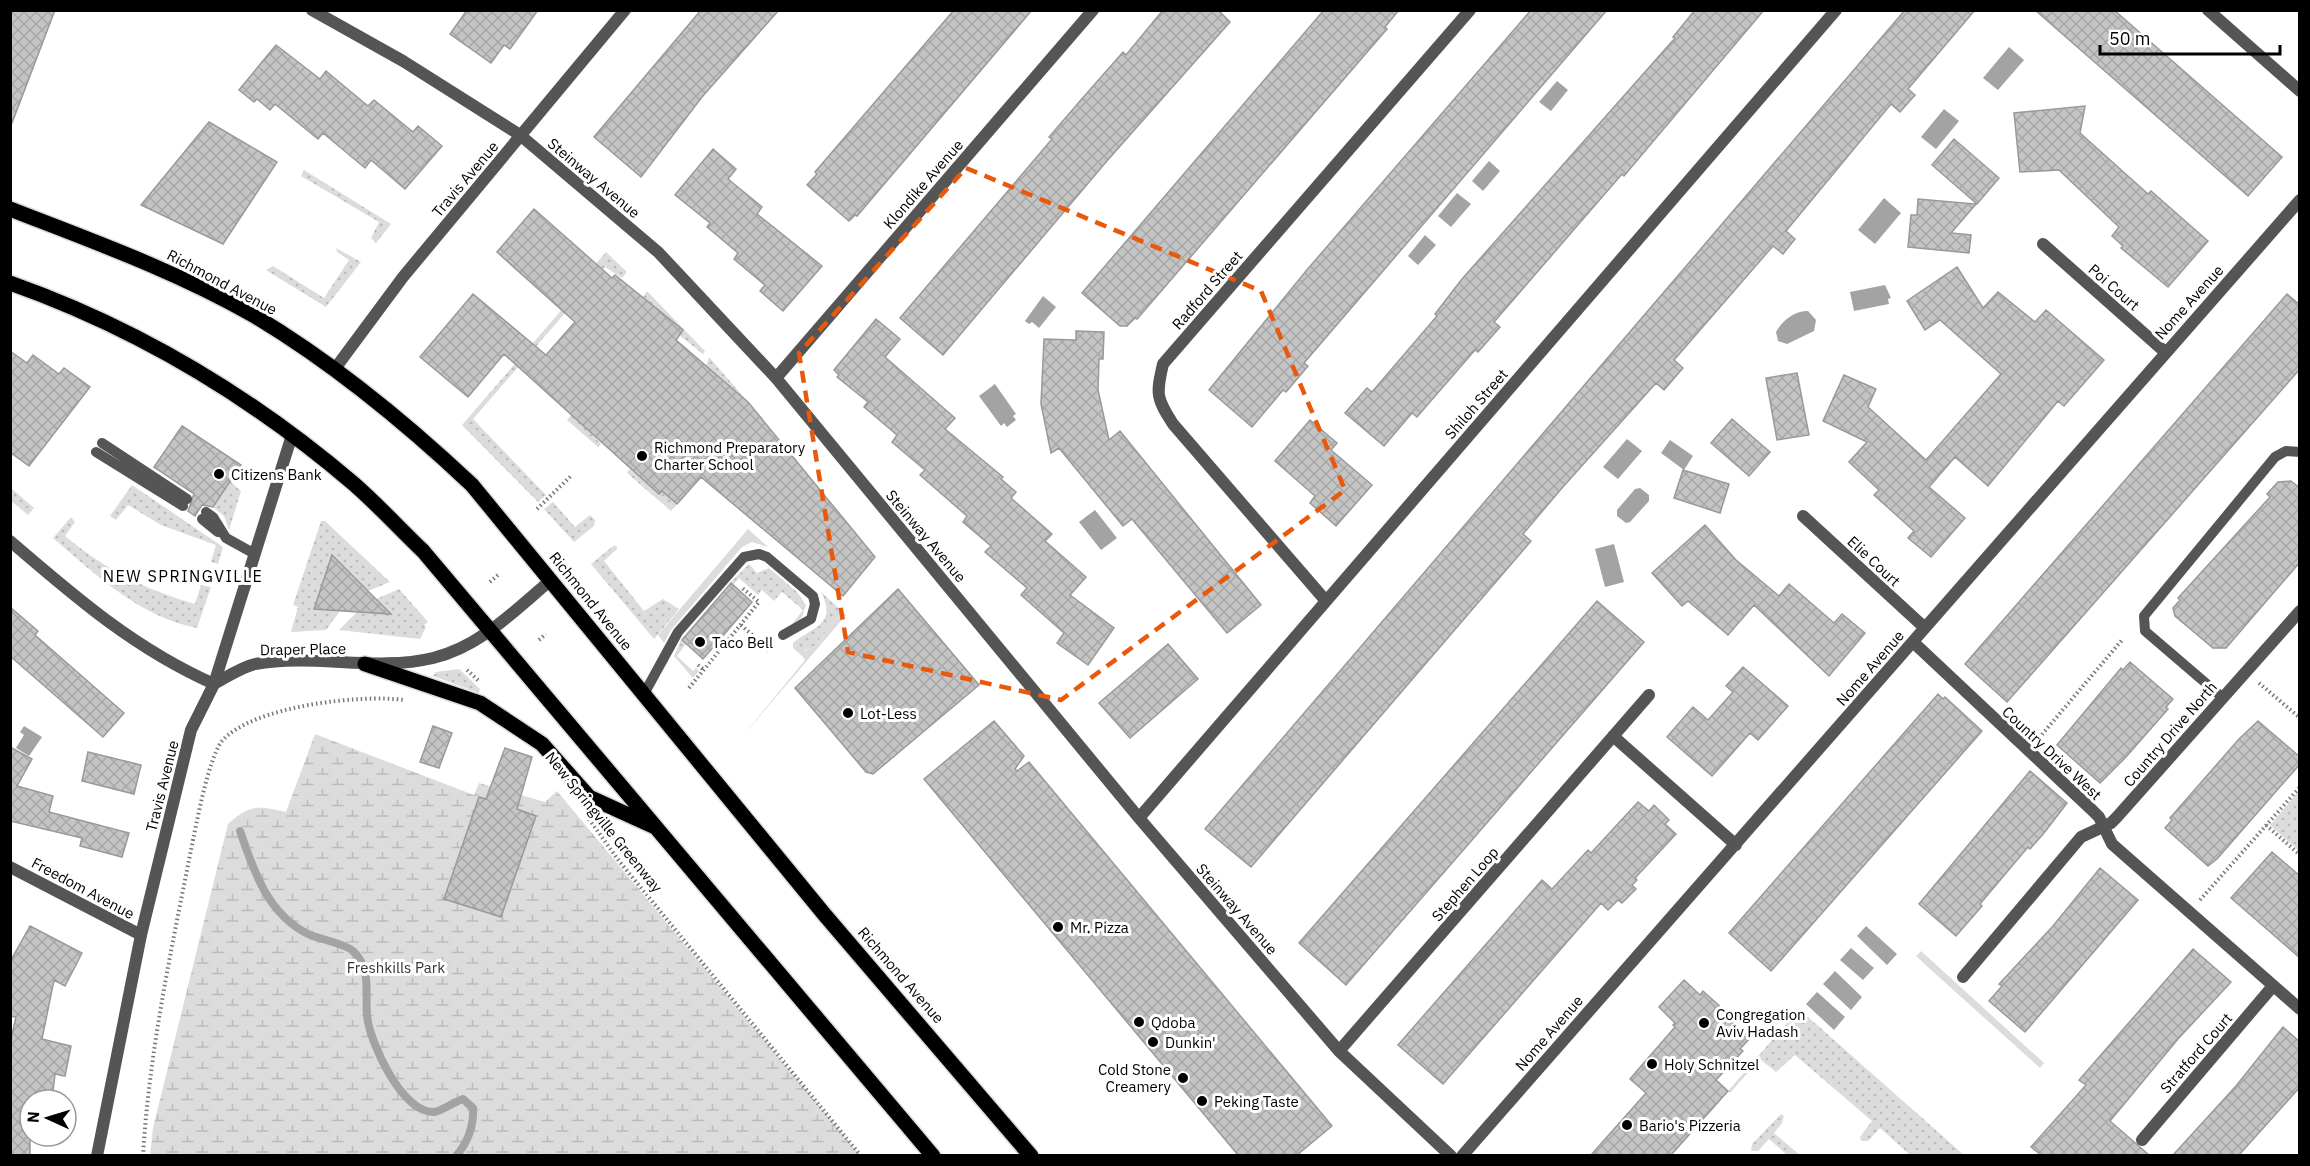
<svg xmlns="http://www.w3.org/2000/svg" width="2310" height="1166" font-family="'IBM Plex Sans',sans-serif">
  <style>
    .grass { fill: url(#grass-dots) }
    .wetland { fill: url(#wetland-marsh) }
    .garden { fill: #dcdcdc }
    .water { fill: #a3a3a3 }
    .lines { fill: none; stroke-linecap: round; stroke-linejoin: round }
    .stream { stroke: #a3a3a3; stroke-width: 8 }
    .building { fill: url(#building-cross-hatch); stroke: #999; stroke-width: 1.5 }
    .primary-casing { stroke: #dbdbdb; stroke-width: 18 }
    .path { stroke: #777; stroke-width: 4; stroke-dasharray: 1.5 3; stroke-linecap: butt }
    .service { stroke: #555; stroke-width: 10 }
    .minor { stroke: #555; stroke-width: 12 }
    .tertiary { stroke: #555; stroke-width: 12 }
    .primary { stroke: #000; stroke-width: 15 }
    .marked { fill: none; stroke: #e8590c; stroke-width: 4.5; stroke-dasharray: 12 8; stroke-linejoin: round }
    .poi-dot { fill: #000; stroke: #fff; stroke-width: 2 }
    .labels { text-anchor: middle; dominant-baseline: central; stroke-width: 6; stroke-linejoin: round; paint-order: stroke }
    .street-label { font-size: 15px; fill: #000; stroke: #fff }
    .poi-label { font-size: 15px; fill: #000; stroke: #fff; text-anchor: start }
    .park-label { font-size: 15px; fill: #333; stroke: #fff }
    .neighbourhood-label { font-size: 16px; letter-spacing: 1.5px; fill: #000; stroke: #fff }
  </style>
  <defs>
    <pattern id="grass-dots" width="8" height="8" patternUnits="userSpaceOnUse" patternTransform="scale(1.5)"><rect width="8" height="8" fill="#dcdcdc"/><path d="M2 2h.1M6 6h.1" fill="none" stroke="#bbb" stroke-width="1.8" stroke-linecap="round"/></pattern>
    <pattern id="wetland-marsh" width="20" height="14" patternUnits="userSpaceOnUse" patternTransform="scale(1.5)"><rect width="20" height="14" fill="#dcdcdc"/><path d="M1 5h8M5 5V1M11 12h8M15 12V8" fill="none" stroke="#bbb"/></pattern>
    <pattern id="building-cross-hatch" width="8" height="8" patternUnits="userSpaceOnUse" patternTransform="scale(1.5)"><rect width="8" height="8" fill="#c4c4c4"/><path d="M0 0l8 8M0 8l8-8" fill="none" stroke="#a7a7a7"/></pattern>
  </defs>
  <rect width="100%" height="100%" fill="#fff"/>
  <path class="grass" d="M 304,170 L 391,224 L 376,243 L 371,238 L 379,222 L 301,176 Z
    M 336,248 L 361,262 L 326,307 L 266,270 L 273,266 L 324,298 L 349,260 L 337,252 Z
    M 606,252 L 627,272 L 622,278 L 605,267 L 473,419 L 546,495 L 538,502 L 462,425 L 597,269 L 594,266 Z
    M 647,291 L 705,351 L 703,354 L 679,335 L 643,297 Z
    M 709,357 L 748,402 L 706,366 Z
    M 572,414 L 601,444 L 598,447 L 567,420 Z
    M 630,469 L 659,494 L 662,491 L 677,504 L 671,511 L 627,473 Z
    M 230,481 L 241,491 L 229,530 L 224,516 L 213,507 Z
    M 132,485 L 223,547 L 218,564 L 211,562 L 216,545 L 161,525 L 128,505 L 116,520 L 110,516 Z
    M 11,488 L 34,508 L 28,515 L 11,501 Z
    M 553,502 L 575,527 L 590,515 L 595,520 L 594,526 L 574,542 L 544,509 Z
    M 71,517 L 75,522 L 65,536 C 104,569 146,590 195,604 L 201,585 L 211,587 L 197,628 C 140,617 96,575 53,538 Z
    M 321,521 L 325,521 L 390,582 L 368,591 L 332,556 L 314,609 L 340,611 L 326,630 L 291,632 L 298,607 L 293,605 Z
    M 613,546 L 617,546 L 617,549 L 604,561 L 644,611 L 663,599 L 679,609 L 654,639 L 591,564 Z
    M 749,564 L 757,573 L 769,568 L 797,592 L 806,605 L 801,619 L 792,624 L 803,610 L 782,592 L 774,601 L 762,590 L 758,595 L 739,578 L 733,585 L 730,583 Z
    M 399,589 L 428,622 L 424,625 L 426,627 L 420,639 L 339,630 L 357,612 L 383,613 L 383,605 L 376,599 Z
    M 821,592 L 843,612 L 812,648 L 804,650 L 802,656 L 793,648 L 793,643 C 812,627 838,625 821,592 Z
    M 681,640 L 686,644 L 677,656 L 693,671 L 696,668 L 699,671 L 693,678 L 674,656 Z
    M 459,669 L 480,689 L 479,693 L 433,676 L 436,672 Z
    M 2299,791 L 2299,851 L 2270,825 Z
    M 1799,1009 L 1964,1155 L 1910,1155 L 1880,1128 L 1868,1141 L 1861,1141 L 1860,1137 L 1872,1121 L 1795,1055 L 1776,1072 L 1760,1059 L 1730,1093 L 1728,1091 Z
    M 1781,1114 L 1784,1116 L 1782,1123 L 1774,1133 L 1800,1155 L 1787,1155 L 1769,1139 L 1758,1151 L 1751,1151 L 1752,1144 Z"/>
  <path class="wetland" d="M 315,734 L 474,795 L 479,783 L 545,802 L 557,791 L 860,1155 L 150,1156 L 153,1128 L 228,824 C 251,804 257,806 286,812 Z"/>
  <path class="garden" d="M 748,529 L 768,547 L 752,542 L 742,547 L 671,630 L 664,643 L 658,635 Z
    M 843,612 L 846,615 L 742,737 L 805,660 L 802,656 L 803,651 L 812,648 Z
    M 1921,951 L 2044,1063 L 2040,1068 L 1930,969 L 1916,956 Z"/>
  <path class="water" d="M 2009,47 L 2024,60 L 1998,90 L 1983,78 Z
    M 1557,81 L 1568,90 L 1551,111 L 1539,102 Z
    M 1944,109 L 1959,121 L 1936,149 L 1921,137 Z
    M 1489,161 L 1500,171 L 1483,191 L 1472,181 Z
    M 1457,193 L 1471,204 L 1451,227 L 1438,216 Z
    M 1884,198 L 1901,213 L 1875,244 L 1858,230 Z
    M 1425,235 L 1436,245 L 1418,265 L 1408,256 Z
    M 1885,285 L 1891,298 L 1888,299 L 1889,304 L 1854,311 L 1850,292 Z
    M 1043,296 L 1056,307 L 1039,328 L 1032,322 L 1029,324 L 1025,321 Z
    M 1808,311 L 1816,320 L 1814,331 L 1787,344 L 1778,341 L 1776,332 C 1782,321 1795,310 1808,311 Z
    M 995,384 L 1016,414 L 1013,416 L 1016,420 L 1007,427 L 1004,423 L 1001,426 L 979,396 Z
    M 1627,439 L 1642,451 L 1618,479 L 1603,467 Z
    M 1670,440 L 1693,456 L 1684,470 L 1661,453 Z
    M 1640,488 L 1649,495 L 1649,501 L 1630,522 L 1626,523 L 1617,516 L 1617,510 L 1635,489 Z
    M 1095,510 L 1117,538 L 1101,550 L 1079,522 Z
    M 1614,544 L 1624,582 L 1605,587 L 1595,549 Z
    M 24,726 L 42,737 L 29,756 L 16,748 L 24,735 L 20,732 Z
    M 1866,926 L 1897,954 L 1887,965 L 1857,936 Z
    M 1851,948 L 1874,968 L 1863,980 L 1840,960 Z
    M 1835,971 L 1862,997 L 1851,1010 L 1823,984 Z
    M 1817,992 L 1845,1017 L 1834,1030 L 1806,1004 Z"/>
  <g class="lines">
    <path class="stream" d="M 240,831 C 254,872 268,915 310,935 C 320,939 346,944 353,951 C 372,969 365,993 367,1016 C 370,1043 402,1113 434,1112 C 442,1111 454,1102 463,1099 L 473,1108 C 474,1127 468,1142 456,1156"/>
  </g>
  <path class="building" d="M 10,10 L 55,10 L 12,123 L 10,123 Z
    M 467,10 L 538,10 L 510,49 L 504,45 L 491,63 L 450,34 Z
    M 701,10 L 779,10 L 702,97 L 641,177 L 594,137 Z
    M 954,10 L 1032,10 L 857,216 L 855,215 L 849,221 L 807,185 L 817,174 L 815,172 Z
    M 1163,10 L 1218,10 L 1230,22 L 1106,162 L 943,355 L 900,318 L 1041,152 L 1052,139 L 1049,137 L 1080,101 L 1123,52 L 1126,55 Z
    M 1324,10 L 1399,10 L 1385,27 L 1387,29 L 1150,304 L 1137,319 L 1135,318 L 1127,326 L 1120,326 L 1082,293 Z
    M 1531,10 L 1607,10 L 1304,363 L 1308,366 L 1286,392 L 1283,390 L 1252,427 L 1209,390 L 1306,271 Z
    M 1695,10 L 1764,10 L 1624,176 L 1622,174 L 1494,322 L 1500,327 L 1478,352 L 1475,350 L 1417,417 L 1412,413 L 1384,446 L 1345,413 L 1367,388 L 1372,392 L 1437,316 L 1435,314 L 1462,279 L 1675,38 L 1673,37 Z
    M 1905,10 L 1975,10 L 1908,89 L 1915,95 L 1900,112 L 1891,104 L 1786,231 L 1795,239 L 1783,254 L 1773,246 L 1674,360 L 1683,368 L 1664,390 L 1656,383 L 1562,488 L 1523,534 L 1531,541 L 1251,867 L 1205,829 Z
    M 2035,10 L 2114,10 L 2282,157 L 2248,196 Z
    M 276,45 L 320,79 L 326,71 L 368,106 L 374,100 L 413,132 L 418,126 L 442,146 L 405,189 L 371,160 L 365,168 L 323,133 L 318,139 L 275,104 L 270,110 L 257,99 L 254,102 L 239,90 Z
    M 2085,106 L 2080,133 L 2148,194 L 2151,191 L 2208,241 L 2168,287 L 2121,248 L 2123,246 L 2112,236 L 2119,227 L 2059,170 L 2020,172 L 2014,113 Z
    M 209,122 L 277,162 L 223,244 L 141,205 Z
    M 1954,139 L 1999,178 L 1977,204 L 1932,165 Z
    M 713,149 L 736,169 L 728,179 L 762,207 L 757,214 L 822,266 L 783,311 L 760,291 L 765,285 L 734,259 L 738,253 L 707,227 L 710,223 L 675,195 Z
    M 1918,199 L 1976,204 L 1951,233 L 1971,235 L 1969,253 L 1908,247 L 1911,215 L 1917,215 Z
    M 534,209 L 612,278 L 615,275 L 683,330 L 676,340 L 748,402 L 875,557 L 843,596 L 701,477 L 677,504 L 662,491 L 659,494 L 504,354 L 468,397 L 420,357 L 473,294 L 546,355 L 575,322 L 497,252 Z
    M 1957,267 L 1983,308 L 1998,292 L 2035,322 L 2046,310 L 2104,360 L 2064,406 L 2058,401 L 1988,486 L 1955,457 L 1929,487 L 1965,518 L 1931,557 L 1908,538 L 1914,531 L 1874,495 L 1879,490 L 1849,462 L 1867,442 L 1823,421 L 1844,375 L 1876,389 L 1868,407 L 1926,460 L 2001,374 L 1940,320 L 1925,330 L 1907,301 Z
    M 2287,294 L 2300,305 L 2300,369 L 2007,702 L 1965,664 Z
    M 876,319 L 900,339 L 885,357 L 955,418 L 945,429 L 1003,477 L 1001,479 L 1016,492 L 1011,498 L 1052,534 L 1045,541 L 1086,577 L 1070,595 L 1114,628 L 1088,665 L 1057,643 L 1064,633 L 1021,595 L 1027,588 L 985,552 L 991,546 L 963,522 L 967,516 L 920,475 L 925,470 L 892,442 L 897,435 L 864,407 L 868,402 L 837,377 L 839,375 L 834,370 Z
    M 1076,331 L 1104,332 L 1103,359 L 1099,359 L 1098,390 L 1109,440 L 1120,431 L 1261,605 L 1227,633 L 1132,519 L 1123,526 L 1059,448 L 1051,453 L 1041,404 L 1044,339 L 1076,340 Z
    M 10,351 L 27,363 L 33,355 L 59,374 L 64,368 L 90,387 L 29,466 L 10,452 Z
    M 1797,373 L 1809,435 L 1777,440 L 1766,378 Z
    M 1732,419 L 1770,452 L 1749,476 L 1711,443 Z
    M 1310,420 L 1337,443 L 1331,450 L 1372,485 L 1336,526 L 1310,503 L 1315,496 L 1275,461 Z
    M 182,426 L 241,465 L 213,507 L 202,505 L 195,516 L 188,511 L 194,494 L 154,467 Z
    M 1683,470 L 1729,484 L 1720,513 L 1674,498 Z
    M 2291,481 L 2300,488 L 2300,562 L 2226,648 L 2213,648 L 2175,616 L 2173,608 L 2180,600 L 2178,598 L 2270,497 L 2267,494 L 2278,482 Z
    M 1705,525 L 1736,560 L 1779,596 L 1789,584 L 1834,623 L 1842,614 L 1865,633 L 1829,676 L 1754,605 L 1728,635 L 1688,601 L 1682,606 L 1652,573 Z
    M 332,555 L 391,614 L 314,609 Z
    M 731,583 L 752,602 L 703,659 L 682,640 Z
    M 898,589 L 979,685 L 873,774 L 866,772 L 795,688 Z
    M 1597,601 L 1644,642 L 1346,985 L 1299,943 Z
    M 10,607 L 38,631 L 35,635 L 124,713 L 103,737 L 10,656 Z
    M 1168,644 L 1198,679 L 1130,738 L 1099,703 Z
    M 2130,662 L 2173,699 L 2166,707 L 2168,709 L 2126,757 L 2100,783 L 2057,745 L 2121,668 L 2123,670 Z
    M 1743,667 L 1788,706 L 1758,740 L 1750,733 L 1712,776 L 1667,737 L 1693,707 L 1708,720 L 1733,692 L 1726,686 Z
    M 1938,694 L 1943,699 L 1945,697 L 1982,731 L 1771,971 L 1729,933 Z
    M 994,721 L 1024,756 L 1015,769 L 1017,771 L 1029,762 L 1332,1126 L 1297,1155 L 1238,1155 L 924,779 Z
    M 2258,721 L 2300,757 L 2300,764 L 2217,859 L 2208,866 L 2165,828 L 2172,820 L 2170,818 L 2239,739 Z
    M 433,726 L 452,733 L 439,768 L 420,762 Z
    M 10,747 L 32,759 L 17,786 L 53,796 L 49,812 L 129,833 L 122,857 L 80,846 L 82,838 L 10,821 Z
    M 505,748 L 532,757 L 517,809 L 536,816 L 501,917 L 444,899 L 479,797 L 486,799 Z
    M 88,752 L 141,765 L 134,794 L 82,781 Z
    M 2030,771 L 2067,803 L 2044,833 L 2030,849 L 2028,847 L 1980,904 L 1982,906 L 1956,936 L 1919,904 Z
    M 1638,802 L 1649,811 L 1654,805 L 1669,820 L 1665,824 L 1676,834 L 1635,878 L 1637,880 L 1632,885 L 1636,889 L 1622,903 L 1618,900 L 1608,910 L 1601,903 L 1443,1084 L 1398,1045 L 1542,880 L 1552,889 L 1588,850 L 1591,853 Z
    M 2272,852 L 2300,876 L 2300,958 L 2231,898 Z
    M 2100,868 L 2138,900 L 2025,1032 L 1989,1001 L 2002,986 L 1999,984 L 2053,926 Z
    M 30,926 L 82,953 L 65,986 L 54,980 L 42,1039 L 71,1046 L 65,1076 L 55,1074 L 52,1100 L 30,1100 L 30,1155 L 10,1155 L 10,1043 L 16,1017 L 10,1016 L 10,962 Z
    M 2193,949 L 2231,982 L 2178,1039 L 2110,1121 L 2149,1155 L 2041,1155 L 2031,1147 L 2086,1085 L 2079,1080 Z
    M 1684,980 L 1700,995 L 1703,991 L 1736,1021 L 1733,1023 L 1750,1038 L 1740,1049 L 1743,1051 L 1716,1080 L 1728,1091 L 1671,1155 L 1591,1155 L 1646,1093 L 1630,1079 L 1675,1027 L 1673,1025 L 1675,1023 L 1659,1007 Z
    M 2283,1027 L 2300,1042 L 2300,1087 L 2239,1155 L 2173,1155 L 2236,1086 Z"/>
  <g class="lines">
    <g class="primary-casing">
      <path id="primary" d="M 10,209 C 92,241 176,271 253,315 C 332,362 405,422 472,485 L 824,914 L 1031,1156
        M 10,283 C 137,328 252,397 354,484 C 378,505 400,529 423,551 L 933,1156
        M 365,664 L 480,703 L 542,744 L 589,797 L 655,827"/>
    </g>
    <path class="path" d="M 537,509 L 572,475
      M 490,582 L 499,574
      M 741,625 L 770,651
      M 539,640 L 546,634
      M 698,665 L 704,670
      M 467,670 L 480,682
      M 2259,683 L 2300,718
      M 689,688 L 759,602 L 741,587
      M 2039,738 L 2122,640
      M 589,819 L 619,861 L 861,1156
      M 2266,825 L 2300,855
      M 2200,900 L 2300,787
      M 143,1156 C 149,1053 171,951 191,850 C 196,826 208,759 222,741 C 252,706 361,694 404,700"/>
    <path class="service" d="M 102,443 L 187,499
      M 96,452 L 183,506
      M 206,512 L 213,517 L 226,538 L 255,554
      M 202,519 L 218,532
      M 644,694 L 678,632 L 744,557 L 759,554 L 767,557 L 813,596 L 815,604 L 811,619 L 783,635
      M 2222,697 L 2145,631 L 2144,616 L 2275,457 L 2286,451 L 2300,452"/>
    <path class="minor" d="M 312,10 L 403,61 L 520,135 L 658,252 L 776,378 L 1139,818 L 1339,1051 L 1451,1156
      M 2208,10 L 2300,91
      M 2043,244 L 2165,352
      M 776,378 L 1093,10
      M 1803,516 L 1925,628
      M 1326,601 L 1173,424 C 1156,398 1156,394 1163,364 L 1470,10
      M 1913,642 L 2091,809 L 2099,817 L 2112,844 L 2300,1009
      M 214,684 L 292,435
      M 1613,736 L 1736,845
      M 1139,818 L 1836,10
      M 10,867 L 141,935
      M 1963,977 L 2081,837 L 2111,823 L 2117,817 L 2300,611
      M 1339,1051 L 1649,695
      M 2142,1140 L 2273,986
      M 1462,1156 L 2300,200"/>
    <path class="tertiary" d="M 334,370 L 403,277 L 625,10
      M 10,541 C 75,597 135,649 214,684 C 227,677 241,667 255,664 C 314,653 375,672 433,658 C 480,647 515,610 551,580
      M 97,1156 L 141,935 L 191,730 L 214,684"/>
    <use href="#primary" class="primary"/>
  </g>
  <path class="marked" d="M 966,168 L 1261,291 L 1345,490 L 1061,700 L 848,652 L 799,353 Z"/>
  <g class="poi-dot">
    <circle cx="642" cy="456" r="6"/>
    <circle cx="219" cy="474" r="6"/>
    <circle cx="700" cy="642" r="6"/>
    <circle cx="848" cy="713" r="6"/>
    <circle cx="1058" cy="927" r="6"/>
    <circle cx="1139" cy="1022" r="6"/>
    <circle cx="1704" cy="1023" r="6"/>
    <circle cx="1153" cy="1042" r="6"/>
    <circle cx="1652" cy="1064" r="6"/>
    <circle cx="1183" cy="1078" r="6"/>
    <circle cx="1202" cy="1101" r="6"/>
    <circle cx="1627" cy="1125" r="6"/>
  </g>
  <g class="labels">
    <g class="street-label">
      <text transform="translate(594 178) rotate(40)">Steinway Avenue</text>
      <text transform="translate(465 179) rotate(-50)">Travis Avenue</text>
      <text transform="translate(923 184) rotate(-49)">Klondike Avenue</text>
      <text transform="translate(222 282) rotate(28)">Richmond Avenue</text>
      <text transform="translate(2114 287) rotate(41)">Poi Court</text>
      <text transform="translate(1207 290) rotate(-49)">Radford Street</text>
      <text transform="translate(2189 302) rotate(-48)">Nome Avenue</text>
      <text transform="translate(1476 404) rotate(-49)">Shiloh Street</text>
      <text transform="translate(926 536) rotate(50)">Steinway Avenue</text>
      <text transform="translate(1874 561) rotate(43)">Elie Court</text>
      <text transform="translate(591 601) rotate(51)">Richmond Avenue</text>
      <text transform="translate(303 649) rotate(-1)">Draper Place</text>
      <text transform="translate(1870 668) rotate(-49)">Nome Avenue</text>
      <text transform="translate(2170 734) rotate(-49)">Country Drive North</text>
      <text transform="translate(2052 753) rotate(43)">Country Drive West</text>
      <text transform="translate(162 786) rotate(-76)">Travis Avenue</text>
      <text transform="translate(604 822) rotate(51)">New Springville Greenway</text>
      <text transform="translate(1465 884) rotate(-49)">Stephen Loop</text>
      <text transform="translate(83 888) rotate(28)">Freedom Avenue</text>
      <text transform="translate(1237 909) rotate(49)">Steinway Avenue</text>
      <text transform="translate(901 975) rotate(49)">Richmond Avenue</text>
      <text transform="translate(1549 1033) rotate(-49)">Nome Avenue</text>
      <text transform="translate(2196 1053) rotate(-49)">Stratford Court</text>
    </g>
    <g class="poi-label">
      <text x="654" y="447">Richmond Preparatory<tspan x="654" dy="17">Charter School</tspan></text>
      <text x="231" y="474">Citizens Bank</text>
      <text x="712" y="642">Taco Bell</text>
      <text x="860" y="713">Lot-Less</text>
      <text x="1070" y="927">Mr. Pizza</text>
      <text x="1716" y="1014">Congregation<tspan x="1716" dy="17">Aviv Hadash</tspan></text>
      <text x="1151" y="1022">Qdoba</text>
      <text x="1165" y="1042">Dunkin'</text>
      <text x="1664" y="1064">Holy Schnitzel</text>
      <text x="1171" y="1069" text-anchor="end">Cold Stone<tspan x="1171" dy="17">Creamery</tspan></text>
      <text x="1214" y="1101">Peking Taste</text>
      <text x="1639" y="1125">Bario's Pizzeria</text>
    </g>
    <g class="park-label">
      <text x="396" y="967">Freshkills Park</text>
    </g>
    <g class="neighbourhood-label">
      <text x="183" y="576">NEW SPRINGVILLE</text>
    </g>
  </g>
  <rect width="2310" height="1166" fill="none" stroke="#000000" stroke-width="24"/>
  <g transform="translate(48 1118) rotate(274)"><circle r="28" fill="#ffffff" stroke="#999999" stroke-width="1.5"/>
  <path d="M0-4.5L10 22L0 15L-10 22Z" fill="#000000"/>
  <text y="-9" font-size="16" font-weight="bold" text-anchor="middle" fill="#000000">N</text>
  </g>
  <path d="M2100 45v9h180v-9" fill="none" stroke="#000000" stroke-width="3"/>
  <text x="2109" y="45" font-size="18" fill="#000000" stroke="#ffffff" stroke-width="4.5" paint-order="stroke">50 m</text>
</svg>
